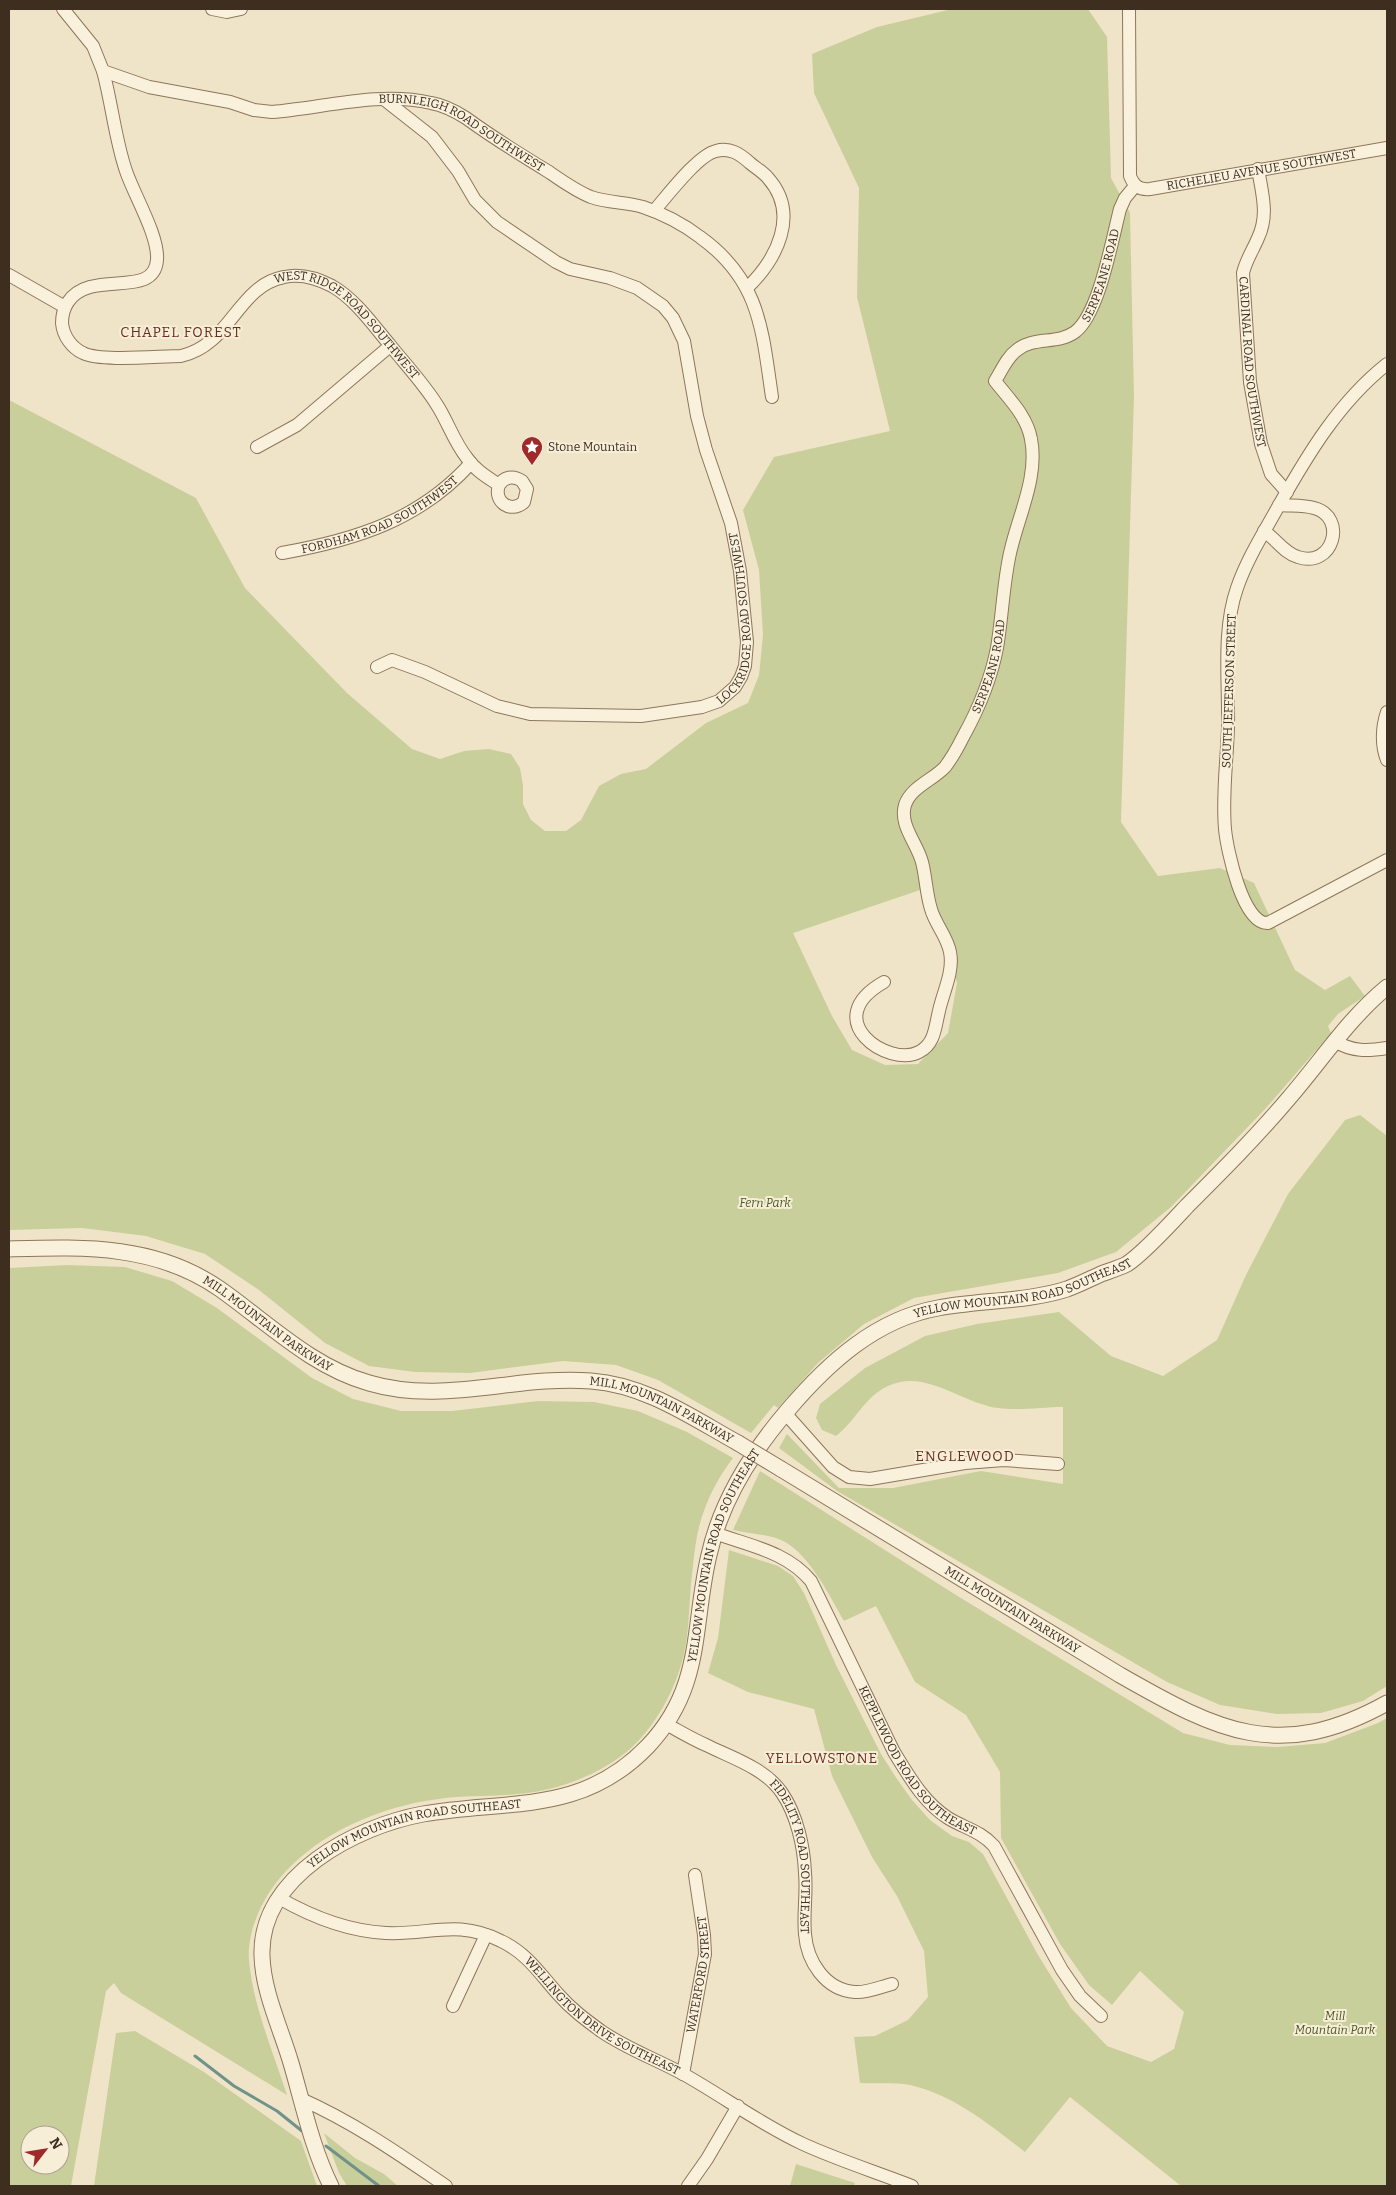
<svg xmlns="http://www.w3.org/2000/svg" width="1396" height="2195" font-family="Bitter,serif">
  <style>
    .green { fill: #c9cf9b; fill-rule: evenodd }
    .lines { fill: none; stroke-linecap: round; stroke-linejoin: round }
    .stream { stroke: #6f938a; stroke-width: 3 }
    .minor-casing { stroke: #8d765c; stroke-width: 14 }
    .tertiary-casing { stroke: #8d765c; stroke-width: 17 }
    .minor { stroke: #faf1dc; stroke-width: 12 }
    .tertiary { stroke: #faf1dc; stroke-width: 15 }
    .tertiary-bridge-casing { stroke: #8d765c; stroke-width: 17; stroke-linecap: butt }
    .tertiary-bridge { stroke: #faf1dc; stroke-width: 15 }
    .labels { text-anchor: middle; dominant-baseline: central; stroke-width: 4; stroke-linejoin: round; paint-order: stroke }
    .street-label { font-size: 12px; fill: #3d2e20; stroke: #f7eed8 }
    .poi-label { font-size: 12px; fill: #3d2e20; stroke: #f7eed8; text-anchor: start }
    .park-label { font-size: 12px; font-style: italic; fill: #4d5a26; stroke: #f7eed8 }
    .neighbourhood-label { font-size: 14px; letter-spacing: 1px; fill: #6b2e1e; stroke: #f7eed8 }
  </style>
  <rect width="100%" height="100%" fill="#f0e4c8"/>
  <path class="green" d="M 952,9 L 1088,9 L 1107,37 L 1111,178 L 1130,213 L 1134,397 L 1121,822 L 1158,876 L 1220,868 L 1254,883 L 1295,970 L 1325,990 L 1350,976 L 1365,996 L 1338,1014 L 1328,1026 L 1331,1033 L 1266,1108 L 1171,1207 L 1116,1252 L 1058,1273 L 914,1298 L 864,1324 L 818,1363 L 778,1408 L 774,1405 L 751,1433 L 658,1380 L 616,1365 L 563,1361 L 470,1373 L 415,1372 L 369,1366 L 325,1343 L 259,1290 L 205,1254 L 146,1236 L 82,1228 L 9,1230 L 9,400 L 196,498 L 245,588 L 347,693 L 412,749 L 440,759 L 464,751 L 489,749 L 511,754 L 520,768 L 523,785 L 523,804 L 531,820 L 545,831 L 566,831 L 581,820 L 599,786 L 621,774 L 646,769 L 706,723 L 748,703 L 759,675 L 763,635 L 759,570 L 743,510 L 774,457 L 890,431 L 857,297 L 859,188 L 814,93 L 812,54 L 877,27 ZM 932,886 L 957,983 L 948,1033 L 918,1064 L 885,1065 L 852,1050 L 832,1016 L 793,933 Z
    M 1360,1115 L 1387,1136 L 1387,1686 L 1363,1701 L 1321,1713 L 1277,1714 L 1220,1705 L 1167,1682 L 837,1491 L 779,1448 L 787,1434 L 839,1488 L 893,1488 L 981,1471 L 1063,1484 L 1063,1407 C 1043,1407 1017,1411 998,1408 C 961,1403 925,1368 888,1386 C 863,1398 856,1421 836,1436 L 822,1430 L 816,1418 L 820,1404 L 865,1368 L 925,1336 L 977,1324 L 1059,1312 L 1111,1356 L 1163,1376 L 1217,1340 L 1246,1275 L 1288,1194 L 1345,1120 Z
    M 67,1265 L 125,1267 L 172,1281 L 217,1308 L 312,1378 L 353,1399 L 401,1411 L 452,1411 L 538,1401 L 594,1402 L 638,1411 L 687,1432 L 733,1458 C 721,1474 711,1491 704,1511 C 695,1534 694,1560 691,1584 C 689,1607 689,1632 684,1654 C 676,1689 656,1726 629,1750 C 599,1775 557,1791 518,1794 C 492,1797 465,1795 439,1799 C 367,1808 283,1848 256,1919 C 251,1931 248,1947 249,1960 C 253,2006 273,2051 287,2095 L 121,1993 L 114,1983 L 106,1991 L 71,2186 L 9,2186 L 9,1268 ZM 30,2135 L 60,2135 L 60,2165 L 30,2165 Z
    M 760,1471 L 956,1595 L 1183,1733 L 1230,1745 L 1277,1747 L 1325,1743 L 1378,1723 L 1387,1718 L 1387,2186 L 1181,2186 L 1070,2097 L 1025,2152 C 990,2125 954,2095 910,2085 C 894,2082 875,2084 860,2083 L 854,2037 L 875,2036 L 908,2020 L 928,1997 L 924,1951 L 897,1896 L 872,1857 L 832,1776 L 814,1709 L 748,1692 L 708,1673 L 718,1638 L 729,1550 L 778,1566 L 793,1576 L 804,1593 L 836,1665 L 881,1754 L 897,1779 L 912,1800 L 930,1820 L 952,1836 L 969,1842 L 983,1854 L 1038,1955 L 1071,2008 L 1107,2046 L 1151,2062 L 1174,2049 L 1184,2012 L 1140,1971 L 1112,2005 L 1089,1985 L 1060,1944 L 1001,1838 L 1000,1772 L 966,1715 L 915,1682 L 876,1606 L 844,1621 C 829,1595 806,1547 776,1538 C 762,1534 747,1533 733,1530 Z
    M 135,2031 L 204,2072 L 301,2141 L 317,2186 L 94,2186 L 116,2033 Z
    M 324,2133 L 355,2158 L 384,2174 L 398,2186 L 347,2186 L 339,2173 Z
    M 796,2164 L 855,2183 L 854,2186 L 790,2186 Z"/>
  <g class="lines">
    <path class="stream" d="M 195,2056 L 234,2086 L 277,2111 L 302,2131
      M 326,2146 L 379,2186"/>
    <g class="minor-casing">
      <g id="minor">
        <path id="s1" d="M 63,9 L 93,46 L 103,71 L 149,87 L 230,102 L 254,110 L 272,112 C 323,108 379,91 431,103 C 443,105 455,111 466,118 C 492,137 521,155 549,172 C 562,181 576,191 591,197 C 608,203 627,202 643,207 C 664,214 683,224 700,237 C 760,280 762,329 772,397"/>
        <path d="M 212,9 L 227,12 L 241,9"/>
        <path id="s2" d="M 1129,9 L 1130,176 C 1134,186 1139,190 1150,189 L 1387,148"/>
        <path id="s3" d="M 103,71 C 112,104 115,139 126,171 C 134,195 159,236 157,260 C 154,300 91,268 68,302 C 64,308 62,316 62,323 C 63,336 72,348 83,353 C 101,362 159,356 181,356 C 231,345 237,286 284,277 C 301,273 317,278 332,286 C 355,299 373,325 390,345 C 406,365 424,384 437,405 C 448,422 454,442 467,458 C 475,470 487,477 499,485 C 493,502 511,514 524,502 L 527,489 L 522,481 C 513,475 504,477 499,485"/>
        <path id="s4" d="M 1258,169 C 1262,193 1269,215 1258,238 C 1253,250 1246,260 1243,273 L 1250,382 L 1261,444 L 1271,474 L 1287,492"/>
        <path d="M 654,211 C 667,196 698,155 716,151 C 730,147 740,154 750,163 C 756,168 763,172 768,178 C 800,214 777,259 747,288"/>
        <path d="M 9,275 L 65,307"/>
        <path d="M 1387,364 C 1339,402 1308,454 1278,507 C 1263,534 1247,559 1237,588 C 1222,631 1229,682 1228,727 C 1227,761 1222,795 1225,829 C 1227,850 1243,925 1268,923 L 1387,860"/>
        <path d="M 257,447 L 297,425 L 390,346"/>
        <path d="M 1264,531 C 1276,539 1284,553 1298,557 C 1333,569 1348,517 1314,508 C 1304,505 1291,506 1279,505"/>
        <path id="s5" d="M 282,553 C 355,540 420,520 471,463"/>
        <path id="s6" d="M 377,667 L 392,660 L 425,672 L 497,706 L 530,714 L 641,716 L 702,707 L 719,701 L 735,687 L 741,677 L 745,666 L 747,642 L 740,571 L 731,523 L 706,450 L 697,416 L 684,341 L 673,318 L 663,306 L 637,288 L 610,278 L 570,269 L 556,262 L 497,222 L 475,200 L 458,171 L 432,137 L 385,100"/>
        <path d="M 1387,712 C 1382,727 1381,745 1387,760"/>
        <path id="s7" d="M 884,982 C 817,1020 889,1068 919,1052 C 935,1044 935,1027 939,1011 C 943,992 954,972 950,952 C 947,936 935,924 931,909 C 926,893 926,877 922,862 C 917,843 899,825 905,805 C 911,787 933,780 945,767 C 952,758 958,747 963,737 C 978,710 991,679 997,648 C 1002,618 1003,588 1009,558 C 1016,520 1039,479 1031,439 C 1027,416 1009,399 995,381 C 1002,370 1007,357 1017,350 C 1034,336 1057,345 1075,332 C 1099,314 1112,240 1120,209 L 1125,198 L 1135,186"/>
        <path d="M 1335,1041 C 1352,1052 1368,1051 1387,1048"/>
        <path d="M 785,1413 L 833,1467 L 849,1477 L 870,1479 L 965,1463 L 1004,1460 L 1058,1464"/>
        <path id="s8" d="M 715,1533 C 749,1546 786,1551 811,1581 L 894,1752 C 909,1776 923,1802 948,1818 C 964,1828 981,1831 994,1846 L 1062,1970 L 1080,1996 L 1101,2016"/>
        <path id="s9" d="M 666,1724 C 679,1731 692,1739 706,1745 C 732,1758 765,1768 782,1793 C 797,1815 804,1847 805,1873 C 807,1893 803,1914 805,1934 C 807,1961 825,1990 855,1992 C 867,1993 880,1987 892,1984"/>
        <path id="s10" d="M 279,1898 C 312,1917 347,1931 386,1933 C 430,1935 457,1919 501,1941 C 527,1953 540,1974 558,1994 C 571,2009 586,2020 601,2031 C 627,2049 658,2060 685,2075 C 724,2097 762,2125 803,2144 C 838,2160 876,2172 912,2186"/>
        <path d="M 453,2006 L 486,1935"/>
        <path id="s11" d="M 683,2074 L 705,1954 L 704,1935 L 695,1875"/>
        <path d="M 301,2099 C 353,2122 399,2154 446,2186"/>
        <path d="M 688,2186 L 707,2159 L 738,2106"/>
      </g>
    </g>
    <g class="tertiary-casing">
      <g id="tertiary">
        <path id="s12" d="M 9,1249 C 84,1247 155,1244 220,1289 C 268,1323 312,1367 369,1383 C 443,1405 516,1375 591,1381 C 646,1385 691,1417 738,1443"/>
        <path id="s13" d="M 781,1469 L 1120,1675 C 1218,1731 1279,1763 1387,1703"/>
        <path id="s14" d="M 331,2186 C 312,2148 303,2104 291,2063 C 281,2029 263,1992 262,1956 C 259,1876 357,1826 423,1814 C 508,1799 581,1816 648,1746 C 704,1687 692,1626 709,1555 C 721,1501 752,1452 788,1410 C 828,1363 876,1319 938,1308 C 979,1300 1027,1302 1067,1289 C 1078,1285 1090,1279 1101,1274 C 1109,1271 1119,1268 1127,1264 C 1144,1253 1172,1222 1187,1206 C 1222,1171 1257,1136 1289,1098 C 1321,1061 1349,1018 1387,987"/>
      </g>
    </g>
    <use href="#minor" class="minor"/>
    <use href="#tertiary" class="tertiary"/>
    <g class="tertiary-bridge-casing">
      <path id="tertiary-bridge" d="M 738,1443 L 781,1469"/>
    </g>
    <use href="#tertiary-bridge" class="tertiary-bridge"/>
  </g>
  <defs>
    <g id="sight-pin" transform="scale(1.125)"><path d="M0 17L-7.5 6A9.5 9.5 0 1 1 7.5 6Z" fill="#9e2a2b" stroke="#f7eed8"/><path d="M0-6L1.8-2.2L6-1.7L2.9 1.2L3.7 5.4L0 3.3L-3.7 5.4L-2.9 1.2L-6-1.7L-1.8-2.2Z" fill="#fff"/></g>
  </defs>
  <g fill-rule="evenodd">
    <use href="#sight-pin" x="532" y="447"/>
  </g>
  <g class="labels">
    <g class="street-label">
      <text stroke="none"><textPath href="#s1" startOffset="448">BURNLEIGH ROAD SOUTHWEST</textPath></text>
      <text stroke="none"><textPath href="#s2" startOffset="306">RICHELIEU AVENUE SOUTHWEST</textPath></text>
      <text stroke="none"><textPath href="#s7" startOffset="1024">SERPEANE ROAD</textPath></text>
      <text stroke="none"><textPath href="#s3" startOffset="678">WEST RIDGE ROAD SOUTHWEST</textPath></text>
      <text stroke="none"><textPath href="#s4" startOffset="198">CARDINAL ROAD SOUTHWEST</textPath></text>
      <text stroke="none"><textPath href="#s5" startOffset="106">FORDHAM ROAD SOUTHWEST</textPath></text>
      <text stroke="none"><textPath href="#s6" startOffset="445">LOCKRIDGE ROAD SOUTHWEST</textPath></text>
      <text stroke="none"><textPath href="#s7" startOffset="559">SERPEANE ROAD</textPath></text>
      <text transform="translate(1229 691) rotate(-88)">SOUTH JEFFERSON STREET</text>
      <text stroke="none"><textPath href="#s14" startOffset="1358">YELLOW MOUNTAIN ROAD SOUTHEAST</textPath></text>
      <text stroke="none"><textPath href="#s12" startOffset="278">MILL MOUNTAIN PARKWAY</textPath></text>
      <text stroke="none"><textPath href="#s12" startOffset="696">MILL MOUNTAIN PARKWAY</textPath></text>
      <text stroke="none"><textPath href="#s14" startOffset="922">YELLOW MOUNTAIN ROAD SOUTHEAST</textPath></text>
      <text stroke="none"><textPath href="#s13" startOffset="271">MILL MOUNTAIN PARKWAY</textPath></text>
      <text stroke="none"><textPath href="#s8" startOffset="321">KEPPLEWOOD ROAD SOUTHEAST</textPath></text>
      <text stroke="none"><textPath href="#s14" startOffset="459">YELLOW MOUNTAIN ROAD SOUTHEAST</textPath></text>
      <text stroke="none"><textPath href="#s9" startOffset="201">FIDELITY ROAD SOUTHEAST</textPath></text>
      <text stroke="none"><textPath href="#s11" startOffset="101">WATERFORD STREET</textPath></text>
      <text stroke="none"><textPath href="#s10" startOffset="358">WELLINGTON DRIVE SOUTHEAST</textPath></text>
    </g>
    <g class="poi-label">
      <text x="548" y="447">Stone Mountain</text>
    </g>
    <g class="park-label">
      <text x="765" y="1203">Fern Park</text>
      <text x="1335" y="2016">Mill<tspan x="1335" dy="14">Mountain Park</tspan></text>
    </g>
    <g class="neighbourhood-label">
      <text x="181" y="332">CHAPEL FOREST</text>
      <text x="965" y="1456">ENGLEWOOD</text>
      <text x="822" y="1758">YELLOWSTONE</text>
    </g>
  </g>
  <rect width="1396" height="2195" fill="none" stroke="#3d2e20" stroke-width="20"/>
  <g transform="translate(45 2150) rotate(59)"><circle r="24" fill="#f7eed8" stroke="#ada18e"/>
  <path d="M0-4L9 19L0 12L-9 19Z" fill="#9e2a2b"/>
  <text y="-8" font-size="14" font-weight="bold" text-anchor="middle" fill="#3d2e20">N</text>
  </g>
</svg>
